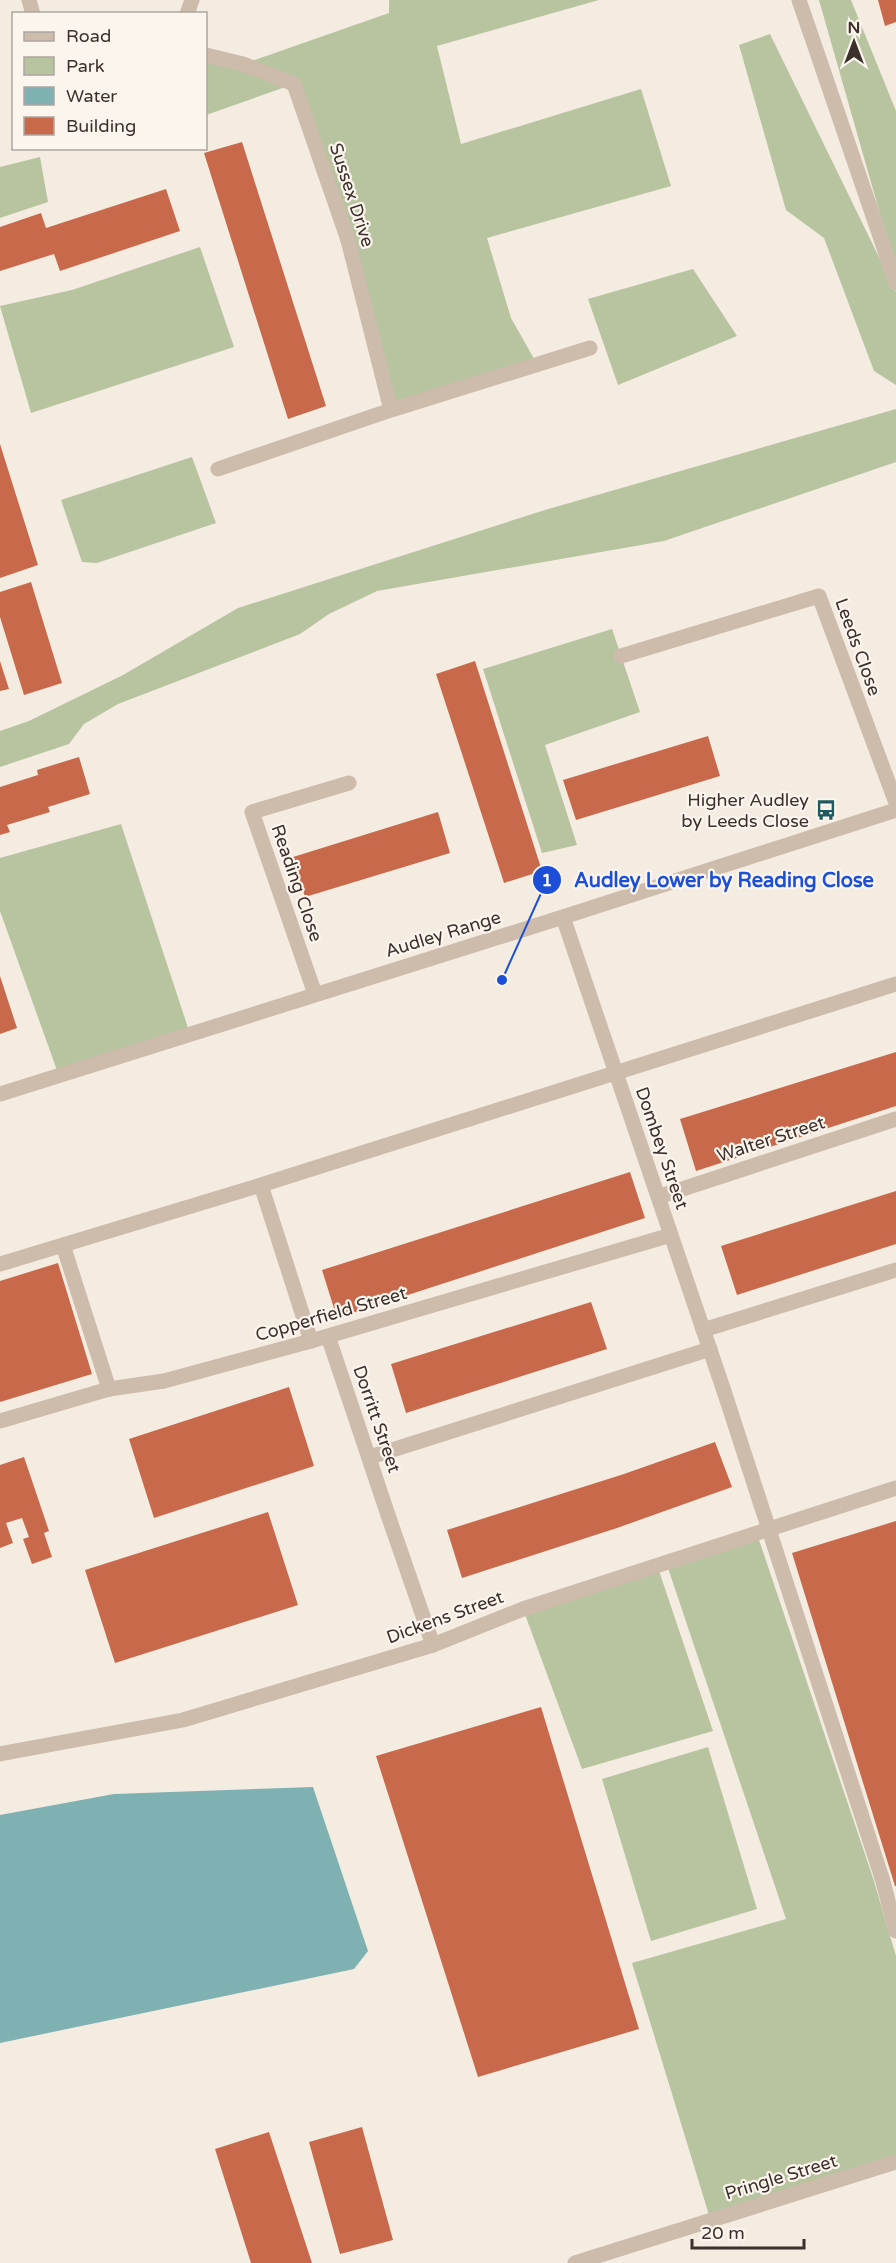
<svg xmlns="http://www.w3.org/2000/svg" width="896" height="2263" font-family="'Varela Round',sans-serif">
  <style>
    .green { fill: #b8c4a0 }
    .water { fill: #7fb0b2 }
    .building { fill: #c8694b }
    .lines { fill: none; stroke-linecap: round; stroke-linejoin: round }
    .service { stroke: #cdbbac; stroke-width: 15 }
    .pedestrian { stroke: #cdbbac; stroke-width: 15 }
    .minor { stroke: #cdbbac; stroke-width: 15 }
    .tertiary { stroke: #cdbbac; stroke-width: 15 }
    .labels { text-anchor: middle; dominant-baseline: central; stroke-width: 4.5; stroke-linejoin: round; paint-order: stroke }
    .street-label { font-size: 18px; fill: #3b302b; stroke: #fbf5ee }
    .poi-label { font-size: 18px; fill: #3b302b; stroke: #fbf5ee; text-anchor: end }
    .leader { fill: none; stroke: #1d4ed8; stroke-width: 2 }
    .callout-dot { fill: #1d4ed8; stroke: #fbf5ee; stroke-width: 2 }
    .mark-label { font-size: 18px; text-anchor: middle; font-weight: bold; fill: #fff }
    .callout-label { font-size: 20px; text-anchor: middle; font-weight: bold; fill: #1d4ed8; stroke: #fbf5ee; stroke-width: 4.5; stroke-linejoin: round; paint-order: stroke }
  </style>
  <rect width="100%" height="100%" fill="#f4ebe1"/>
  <path class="green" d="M 389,0 L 599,0 L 437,46 L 461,144 L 641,89 L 671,186 L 487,238 L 511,318 L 537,364 L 391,410 L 294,84 L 206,115 L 206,57 L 243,64 L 389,13 Z
    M 819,0 L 851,0 L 896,111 L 896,270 Z
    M 770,34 L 896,292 L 896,385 L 874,371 L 824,238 L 786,210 L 739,45 Z
    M 40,157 L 48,202 L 0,218 L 0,167 Z
    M 200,247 L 234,347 L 31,413 L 0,306 L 72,290 Z
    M 693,269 L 737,336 L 618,385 L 588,299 Z
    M 896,409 L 896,462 L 664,541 L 377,591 L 329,614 L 300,634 L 118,704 L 84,724 L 69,744 L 0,767 L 0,731 L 29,721 L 123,675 L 238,608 L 545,510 Z
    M 192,457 L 216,523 L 97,563 L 82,562 L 61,500 Z
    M 612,629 L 640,712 L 545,745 L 577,845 L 542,853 L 483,669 Z
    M 121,824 L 190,1034 L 59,1076 L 0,911 L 0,858 Z
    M 758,1537 L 873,1878 L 896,1956 L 896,2161 L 709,2215 L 632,1963 L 786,1919 L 668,1568 Z
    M 657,1565 L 713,1731 L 582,1769 L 523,1609 Z
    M 708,1747 L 757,1909 L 651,1941 L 602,1779 Z"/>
  <path class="water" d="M 313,1787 L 368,1951 L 354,1969 L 0,2043 L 0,1815 L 114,1794 Z"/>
  <path class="building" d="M 878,0 L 896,0 L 896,22 L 885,26 Z
    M 242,142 L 326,406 L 288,419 L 204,153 Z
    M 166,189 L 180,231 L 60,271 L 54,254 L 0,271 L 0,227 L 41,213 L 46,228 Z
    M 0,444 L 38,565 L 0,578 Z
    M 31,582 L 62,683 L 24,695 L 0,617 L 0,592 Z
    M 0,661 L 9,689 L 0,691 Z
    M 475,661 L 542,871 L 504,883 L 436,674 Z
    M 708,736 L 720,776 L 576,820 L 563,780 Z
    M 79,757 L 90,794 L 48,807 L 50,812 L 7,825 L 10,832 L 0,835 L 0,787 L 38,775 L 37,770 Z
    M 438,812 L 450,853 L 305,897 L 293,857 Z
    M 0,976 L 17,1028 L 0,1034 Z
    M 896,1052 L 896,1106 L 696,1171 L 680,1119 Z
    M 630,1172 L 645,1218 L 337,1318 L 322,1270 Z
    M 896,1191 L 896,1244 L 737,1295 L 721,1246 Z
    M 58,1263 L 92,1374 L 0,1402 L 0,1281 Z
    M 591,1302 L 607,1349 L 406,1413 L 391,1364 Z
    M 289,1387 L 314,1466 L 154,1518 L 129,1439 Z
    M 715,1442 L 732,1487 L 617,1528 L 462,1578 L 447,1530 L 624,1474 Z
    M 24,1457 L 49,1531 L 44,1533 L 52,1557 L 32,1564 L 23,1539 L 29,1537 L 22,1518 L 6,1523 L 13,1543 L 0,1548 L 0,1465 Z
    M 268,1512 L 298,1605 L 115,1663 L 85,1570 Z
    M 896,1521 L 896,1886 L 895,1886 L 792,1553 Z
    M 541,1707 L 639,2029 L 478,2077 L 376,1756 Z
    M 362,2127 L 393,2240 L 340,2254 L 309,2142 Z
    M 269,2132 L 312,2263 L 251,2263 L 215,2149 Z"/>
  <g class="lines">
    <path class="service" d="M 261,1185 L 311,1341
      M 63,1245 L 109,1389
      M 0,1264 L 261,1185 L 896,984
      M 703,1330 L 896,1270
      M 370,1457 L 710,1349"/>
    <path class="pedestrian" d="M 109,1389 L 164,1381
      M 724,1391 L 882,1878
      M 388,1515 L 433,1645"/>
    <path class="minor" d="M 29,0 L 33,14
      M 799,0 L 896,283
      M 187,14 L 192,0
      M 206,55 L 243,64 L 294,84 L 348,240 L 391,410
      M 218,469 L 391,410 L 590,348
      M 621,656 L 819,596 L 896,803
      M 563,917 L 724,1391
      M 315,994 L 252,812 L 349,783
      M 658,1197 L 896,1119
      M 328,1336 L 388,1515
      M 164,1381 L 311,1341 L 671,1235
      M 0,1421 L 109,1389
      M 0,1754 L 183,1720 L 433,1645 L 523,1609 L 896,1488
      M 882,1878 L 896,1931
      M 575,2263 L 896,2162"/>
    <path class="tertiary" d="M 0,1094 L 563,917 L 896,810"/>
  </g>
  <defs>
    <g id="bus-bare" transform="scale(1.62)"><path d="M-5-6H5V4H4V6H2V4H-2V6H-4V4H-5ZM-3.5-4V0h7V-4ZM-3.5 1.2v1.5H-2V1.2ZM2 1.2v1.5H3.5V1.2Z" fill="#1f5a5e" stroke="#fbf5ee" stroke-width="2.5" paint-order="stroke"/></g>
  </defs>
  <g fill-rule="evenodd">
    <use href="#bus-bare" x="826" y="810"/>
  </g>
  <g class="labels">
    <g class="street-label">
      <text transform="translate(352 195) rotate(72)">Sussex Drive</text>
      <text transform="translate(858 647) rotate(70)">Leeds Close</text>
      <text transform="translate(297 883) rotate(71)">Reading Close</text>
      <text transform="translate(443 934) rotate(-17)">Audley Range</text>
      <text transform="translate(771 1139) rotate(-18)">Walter Street</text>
      <text transform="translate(662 1148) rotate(71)">Dombey Street</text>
      <text transform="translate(331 1314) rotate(-16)">Copperfield Street</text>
      <text transform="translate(377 1419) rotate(71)">Dorritt Street</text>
      <text transform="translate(445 1617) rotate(-20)">Dickens Street</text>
      <text transform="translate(781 2177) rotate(-17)">Pringle Street</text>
    </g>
    <g class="poi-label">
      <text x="809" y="800">Higher Audley<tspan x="809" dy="21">by Leeds Close</tspan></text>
    </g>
  </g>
  <path class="leader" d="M502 980L547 880"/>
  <g class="callout-dot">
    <circle cx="502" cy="980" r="6"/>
    <circle cx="547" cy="880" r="15"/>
  </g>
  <g class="mark-label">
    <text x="547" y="886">1</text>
  </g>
  <g class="callout-label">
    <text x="724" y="887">Audley Lower by Reading Close</text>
  </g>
  <rect x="12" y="12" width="195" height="138" fill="#fbf5ee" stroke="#aea6a0" stroke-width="1.5"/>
  <rect x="24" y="32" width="30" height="9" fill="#cdbbac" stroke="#aea6a0" stroke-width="1.5"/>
  <text x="66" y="42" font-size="18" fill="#3b302b">Road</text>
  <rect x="24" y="57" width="30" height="18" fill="#b8c4a0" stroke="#aea6a0" stroke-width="1.5"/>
  <text x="66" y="72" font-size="18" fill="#3b302b">Park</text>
  <rect x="24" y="87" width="30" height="18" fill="#7fb0b2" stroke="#aea6a0" stroke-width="1.5"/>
  <text x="66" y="102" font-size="18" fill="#3b302b">Water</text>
  <rect x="24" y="117" width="30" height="18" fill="#c8694b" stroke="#aea6a0" stroke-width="1.5"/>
  <text x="66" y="132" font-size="18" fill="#3b302b">Building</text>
  <g transform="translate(854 42)" stroke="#fbf5ee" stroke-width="4.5" paint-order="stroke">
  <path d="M0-4.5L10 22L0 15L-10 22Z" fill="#3b302b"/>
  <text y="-9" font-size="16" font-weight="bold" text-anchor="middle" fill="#3b302b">N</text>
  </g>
  <path d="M692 2239v9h112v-9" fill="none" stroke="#3b302b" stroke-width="3"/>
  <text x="701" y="2239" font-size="18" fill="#3b302b" stroke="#fbf5ee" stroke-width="4.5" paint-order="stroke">20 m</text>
</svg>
